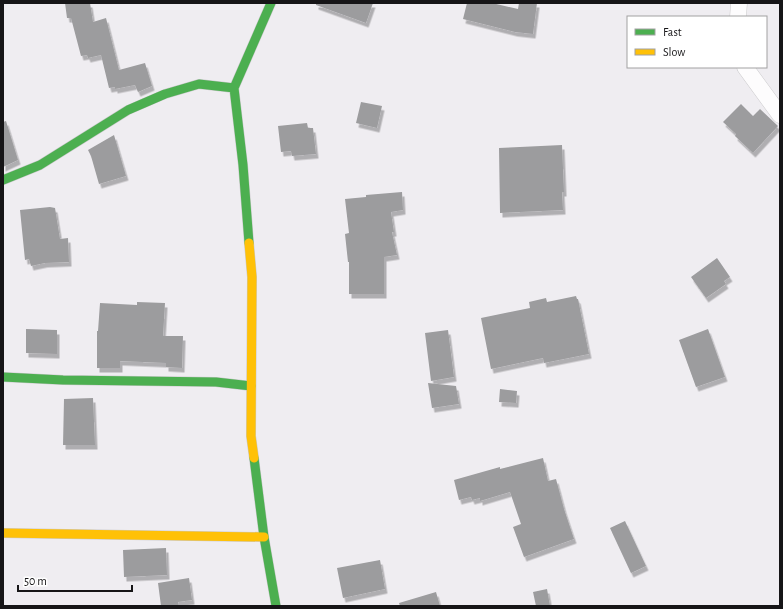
<svg xmlns="http://www.w3.org/2000/svg" width="783" height="609" font-family="'Alegreya Sans',sans-serif">
  <style>
    .building { fill: #9c9c9e; filter: url(#shadow) }
    .lines { fill: none; stroke-linecap: round; stroke-linejoin: round }
    .street-casing { stroke: #cac9cb; stroke-width: 17 }
    .fast-casing { stroke: #cac9cb; stroke-width: 10 }
    .slow-casing { stroke: #cac9cb; stroke-width: 10 }
    .street { stroke: #fdfcfd; stroke-width: 16 }
    .fast { stroke: #4caf50; stroke-width: 9 }
    .slow { stroke: #ffc107; stroke-width: 9 }
  </style>
  <defs>
    <filter id="shadow"><feDropShadow dx="2.5" dy="4.5" stdDeviation="0" flood-color="#0004"/></filter>
  </defs>
  <rect width="100%" height="100%" fill="#efedf1"/>
  <path class="building" d="M 65,3 L 90,3 L 93,22 L 106,18 L 119,70 L 145,63 L 152,86 L 138,92 L 135,85 L 115,89 L 115,87 L 109,88 L 101,55 L 88,58 L 87,55 L 81,56 L 71,18 L 67,18 Z
    M 316,3 L 373,3 L 366,23 L 316,5 Z
    M 467,3 L 492,3 L 518,9 L 519,3 L 537,3 L 533,34 L 515,32 L 463,19 Z
    M 361,102 L 382,106 L 377,128 L 356,123 Z
    M 741,104 L 753,116 L 760,109 L 778,126 L 753,153 L 735,136 L 736,134 L 723,122 Z
    M 6,121 L 18,160 L 3,167 L 3,122 Z
    M 307,123 L 308,128 L 313,128 L 316,154 L 292,156 L 291,151 L 281,152 L 278,126 Z
    M 114,135 L 126,176 L 99,184 L 91,156 L 88,150 Z
    M 562,145 L 564,192 L 562,192 L 563,210 L 500,213 L 499,148 Z
    M 402,192 L 403,210 L 391,212 L 394,232 L 392,232 L 397,255 L 384,257 L 384,294 L 349,294 L 349,262 L 348,262 L 345,234 L 349,233 L 345,199 L 366,197 L 366,195 Z
    M 50,207 L 55,208 L 60,239 L 68,238 L 69,262 L 45,263 L 31,266 L 29,259 L 25,260 L 20,210 Z
    M 717,258 L 730,277 L 724,281 L 726,284 L 706,298 L 691,277 Z
    M 576,296 L 577,299 L 578,299 L 589,354 L 544,363 L 543,358 L 491,369 L 481,318 L 530,308 L 529,302 L 546,298 L 547,302 Z
    M 137,302 L 165,303 L 163,336 L 183,336 L 182,368 L 166,367 L 166,363 L 120,361 L 120,368 L 97,368 L 97,331 L 98,331 L 100,303 L 137,305 Z
    M 26,329 L 57,330 L 57,354 L 26,353 Z
    M 708,329 L 725,377 L 696,387 L 679,340 Z
    M 448,330 L 454,377 L 431,381 L 425,333 Z
    M 428,383 L 456,386 L 459,404 L 432,408 Z
    M 500,389 L 517,391 L 516,403 L 499,402 Z
    M 93,398 L 95,445 L 63,445 L 64,399 Z
    M 543,458 L 548,481 L 556,479 L 564,509 L 574,539 L 524,557 L 513,527 L 521,524 L 510,492 L 480,501 L 480,498 L 472,500 L 471,497 L 459,500 L 454,480 L 500,467 L 500,469 Z
    M 625,521 L 646,566 L 631,573 L 610,528 Z
    M 166,548 L 167,575 L 124,577 L 123,550 Z
    M 380,560 L 385,589 L 343,598 L 337,568 Z
    M 189,578 L 192,600 L 178,602 L 179,606 L 161,606 L 158,583 Z
    M 547,589 L 550,606 L 536,606 L 533,592 Z
    M 436,592 L 440,606 L 400,606 L 399,603 Z"/>
  <g class="lines">
    <g class="street-casing">
      <path id="street" d="M 738,17 L 739,3
        M 745,67 L 780,115"/>
    </g>
    <g class="fast-casing">
      <path id="fast" d="M 3,180 L 40,165 L 128,110 L 165,94 L 199,84 L 234,88
        M 249,243 L 243,165 L 234,88 L 271,3
        M 3,377 L 63,380 L 216,382 L 251,386
        M 254,458 L 264,537 L 276,606"/>
    </g>
    <g class="slow-casing">
      <path id="slow" d="M 249,243 L 252,277 L 251,436 L 254,458
        M 3,533 L 264,537"/>
    </g>
    <use href="#street" class="street"/>
    <use href="#fast" class="fast"/>
    <use href="#slow" class="slow"/>
  </g>
  <rect width="783" height="609" fill="none" stroke="#161517" stroke-width="8"/>
  <rect x="627" y="16" width="140" height="52" fill="#ffffff" stroke="#a2a1a2"/>
  <rect x="635" y="29" width="20" height="6" fill="#4caf50" stroke="#a2a1a2"/>
  <text x="663" y="36" font-size="12" fill="#161517">Fast</text>
  <rect x="635" y="49" width="20" height="6" fill="#ffc107" stroke="#a2a1a2"/>
  <text x="663" y="56" font-size="12" fill="#161517">Slow</text>
  <path d="M18 585v6h114v-6" fill="none" stroke="#161517" stroke-width="2"/>
  <text x="24" y="585" font-size="12" fill="#161517" stroke="#ffffff" stroke-width="3" paint-order="stroke">50 m</text>
</svg>
